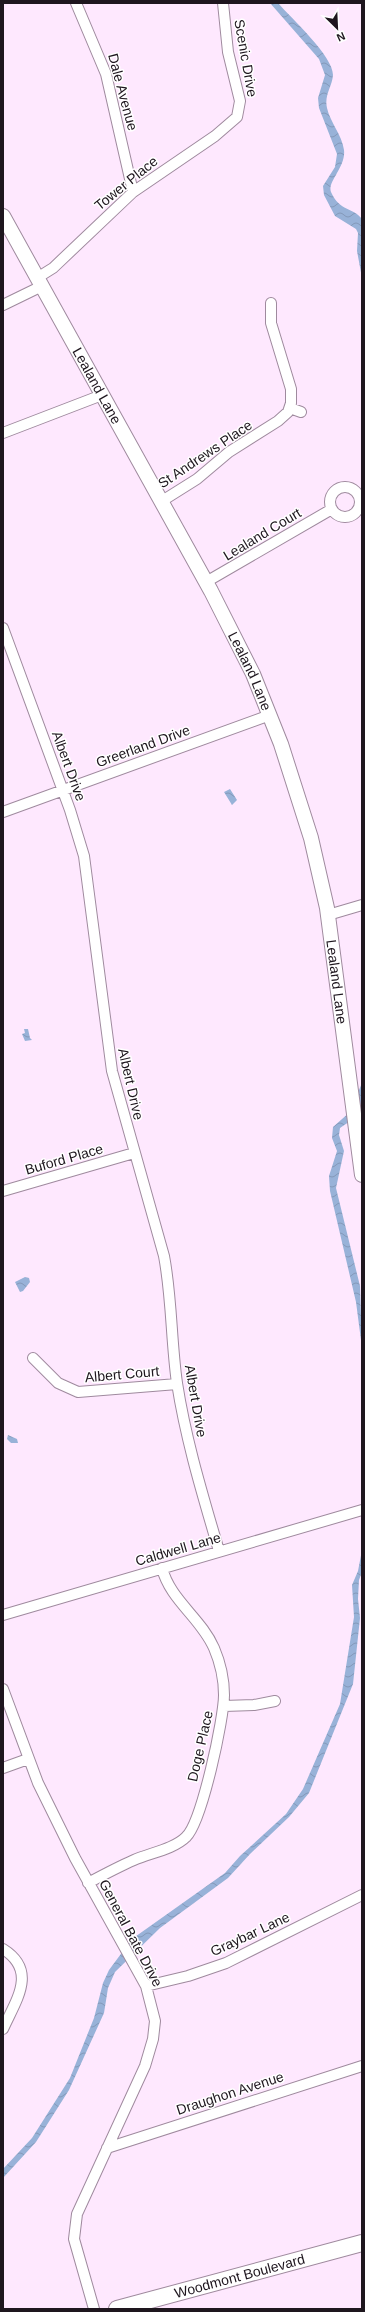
<svg xmlns="http://www.w3.org/2000/svg" width="365" height="2312" font-family="Arial,sans-serif">
  <style>
    .water { fill: url(#water-waves) }
    .lines { fill: none; stroke-linecap: round; stroke-linejoin: round }
    .street-casing { stroke: #9f8a9e; stroke-width: 12 }
    .secondary-casing { stroke: #9f8a9e; stroke-width: 16 }
    .primary-casing { stroke: #9f8a9e; stroke-width: 18 }
    .street { stroke: #fff; stroke-width: 10 }
    .secondary { stroke: #fff; stroke-width: 14 }
    .primary { stroke: #fff; stroke-width: 16 }
    .labels { text-anchor: middle; dominant-baseline: central; stroke-width: 3; stroke-linejoin: round; paint-order: stroke }
    .street-label { font-size: 14px; fill: #1e161e; stroke: #fff }
  </style>
  <defs>
    <pattern id="water-waves" width="16" height="10" patternUnits="userSpaceOnUse"><rect width="16" height="10" fill="#98b2d8"/><path d="M0 5q4-4 8 0t8 0" fill="none" stroke="#8398b9"/></pattern>
  </defs>
  <rect width="100%" height="100%" fill="#fee8fe"/>
  <path class="water" d="M 270,3 L 278,3 C 292,19 333,56 333,75 C 332,87 324,95 327,108 C 330,122 342,135 344,150 C 346,167 327,182 331,192 C 340,212 353,207 362,219 L 362,278 L 357,251 L 358,233 L 356,229 L 335,216 L 324,195 L 323,186 L 335,167 L 337,154 L 319,108 L 318,98 L 325,75 L 319,59 Z
    M 230,789 L 237,800 L 232,805 L 224,792 Z
    M 24,1029 L 28,1029 L 30,1038 L 32,1040 L 25,1041 L 22,1034 L 25,1033 Z
    M 362,1083 L 362,1113 L 340,1128 L 339,1135 L 344,1151 L 336,1188 L 360,1286 L 362,1348 L 356,1302 L 330,1191 L 329,1176 L 337,1151 L 332,1138 L 333,1127 L 359,1104 L 359,1090 Z
    M 25,1277 L 29,1278 L 30,1282 L 23,1291 L 20,1292 L 15,1282 Z
    M 8,1435 L 17,1439 L 18,1443 L 11,1443 L 7,1439 Z
    M 362,1550 L 362,1572 L 359,1580 L 358,1599 L 360,1618 L 353,1684 L 309,1793 L 289,1817 L 250,1854 L 228,1878 L 160,1928 L 115,1972 L 108,1988 L 104,2013 L 69,2090 L 36,2142 L 3,2178 L 3,2169 L 32,2138 L 70,2078 L 94,2018 L 103,1983 L 109,1970 L 132,1939 L 225,1873 L 240,1856 L 286,1814 L 303,1789 L 340,1704 L 354,1617 L 352,1585 L 358,1571 Z"/>
  <g class="lines">
    <g class="street-casing">
      <path id="street" d="M 76,3 L 106,74 L 133,192
        M 37,278 L 53,268 L 133,192 L 215,136 L 237,117 L 240,101 L 228,52 L 223,3
        M 3,305 L 42,286
        M 290,408 L 301,412
        M 3,433 L 102,395
        M330 502a15 15 0 1 1 30 0a15 15 0 1 1-30 0Z
        M 162,501 L 197,479 L 229,452 L 278,421 L 288,412 L 291,403 L 291,389 L 271,323 L 271,303
        M 206,582 L 332,509
        M 3,628 L 70,810 L 84,856 L 112,1071 L 164,1256 C 172,1298 171,1341 177,1383 C 186,1441 203,1496 219,1551
        M 3,812 L 270,715
        M 328,915 L 362,905
        M 3,1191 L 134,1153
        M 33,1358 L 58,1383 L 78,1392 L 177,1384
        M 3,1615 L 362,1510
        M 3,1689 L 38,1783 L 75,1858 L 146,1986 L 155,2021 L 153,2039 L 145,2066 L 77,2214 L 74,2239 L 94,2309
        M 224,1706 L 254,1705 L 275,1701
        M 3,1768 L 28,1759
        M 88,1883 C 103,1875 118,1867 134,1860 C 150,1853 174,1849 186,1837 C 202,1822 224,1718 224,1695 C 224,1679 220,1662 214,1648 C 201,1618 170,1600 162,1568
        M 3,1949 C 38,1971 16,2000 3,2029
        M 146,1986 L 188,1976 L 226,1963 L 362,1895
        M 107,2148 L 362,2066"/>
    </g>
    <g class="secondary-casing">
      <g id="secondary">
        <path id="s1" d="M 3,216 L 211,591 L 253,674 L 281,744 L 311,838 L 327,908 L 362,1175"/>
      </g>
    </g>
    <g class="primary-casing">
      <g id="primary">
        <path id="s2" d="M 117,2309 L 362,2243"/>
      </g>
    </g>
    <use href="#street" class="street"/>
    <use href="#secondary" class="secondary"/>
    <use href="#primary" class="primary"/>
  </g>
  <g class="labels">
    <g class="street-label">
      <text transform="translate(246 58) rotate(80)">Scenic Drive</text>
      <text transform="translate(123 92) rotate(75)">Dale Avenue</text>
      <text transform="translate(126 183) rotate(-39)">Tower Place</text>
      <text stroke="none"><textPath href="#s1" startOffset="194">Lealand Lane</textPath></text>
      <text transform="translate(205 454) rotate(-34)">St Andrews Place</text>
      <text transform="translate(262 534) rotate(-31)">Lealand Court</text>
      <text stroke="none"><textPath href="#s1" startOffset="518">Lealand Lane</textPath></text>
      <text transform="translate(143 746) rotate(-20)">Greerland Drive</text>
      <text transform="translate(69 766) rotate(70)">Albert Drive</text>
      <text stroke="none"><textPath href="#s1" startOffset="842">Lealand Lane</textPath></text>
      <text transform="translate(131 1084) rotate(77)">Albert Drive</text>
      <text transform="translate(64 1159) rotate(-16)">Buford Place</text>
      <text transform="translate(122 1374) rotate(-5)">Albert Court</text>
      <text transform="translate(196 1401) rotate(80)">Albert Drive</text>
      <text transform="translate(178 1549) rotate(-16)">Caldwell Lane</text>
      <text transform="translate(200 1746) rotate(-77)">Doge Place</text>
      <text transform="translate(131 1933) rotate(62)">General Bate Drive</text>
      <text transform="translate(250 1934) rotate(-25)">Graybar Lane</text>
      <text transform="translate(230 2093) rotate(-18)">Draughon Avenue</text>
      <text stroke="none"><textPath href="#s2" startOffset="127">Woodmont Boulevard</textPath></text>
    </g>
  </g>
  <rect width="365" height="2312" fill="none" stroke="#1e161e" stroke-width="8"/>
  <g transform="translate(337 28) rotate(156)" stroke="#ffffff" stroke-width="3" paint-order="stroke">
  <path d="M0-3L7 15L0 10L-7 15Z" fill="#1e161e"/>
  <text y="-6" font-size="11" font-weight="bold" text-anchor="middle" fill="#1e161e">N</text>
  </g>
</svg>
